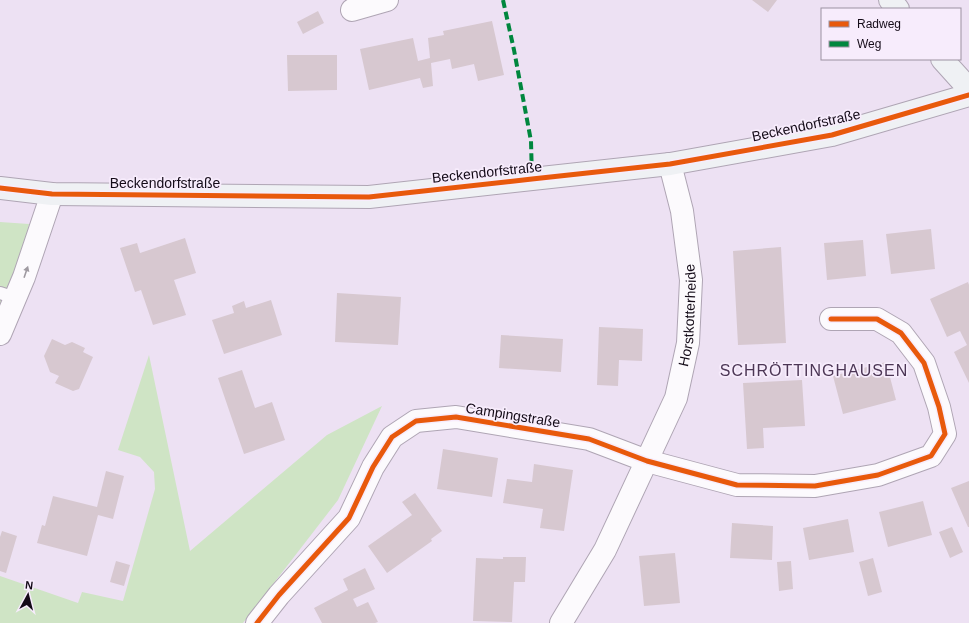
<svg xmlns="http://www.w3.org/2000/svg" width="969" height="623" font-family="Arial,sans-serif">
  <style>
    .green { fill: #cfe4c5 }
    .building { fill: #d7c8d0 }
    .lines { fill: none; stroke-linecap: round; stroke-linejoin: round }
    .lane-casing { stroke: #afa5b4; stroke-width: 14 }
    .street-casing { stroke: #afa5b4; stroke-width: 24 }
    .secondary-casing { stroke: #afa5b4; stroke-width: 24 }
    .lane { stroke: #fcfafd; stroke-width: 12 }
    .street { stroke: #fcfafd; stroke-width: 22 }
    .secondary { stroke: #eff1f4; stroke-width: 22 }
    .quiet { stroke: #00873e; stroke-width: 4; stroke-dasharray: 8 4; stroke-linecap: butt }
    .cycleway-casing { stroke: #f7ecfc; stroke-width: 8 }
    .cycleway { stroke: #e8590c; stroke-width: 5 }
    .oneway { fill: #9f9aa1 }
    .labels { text-anchor: middle; dominant-baseline: central; stroke-width: 3.5; stroke-linejoin: round; paint-order: stroke }
    .street-label { font-size: 14px; fill: #140b18; stroke: #f7ecfc }
    .quarter-label { font-size: 16px; letter-spacing: 1px; fill: #4c3655; stroke: #f7ecfc }
  </style>
  <rect width="100%" height="100%" fill="#ede1f3"/>
  <path class="green" d="M 0,222 L 29,224 L 23,263 L 0,319 Z
    M 149,355 L 190,551 L 327,435 L 382,406 L 338,500 L 243,623 L 0,623 L 0,576 L 78,603 L 82,592 L 123,601 L 155,489 L 154,472 L 140,457 L 118,450 Z"/>
  <path class="building" d="M 752,0 L 777,0 L 768,12 Z
    M 318,11 L 324,23 L 303,34 L 297,22 Z
    M 492,21 L 504,75 L 478,81 L 474,64 L 452,69 L 450,59 L 431,63 L 433,86 L 423,88 L 420,78 L 369,90 L 360,49 L 413,38 L 418,61 L 430,58 L 428,38 L 444,35 L 443,31 Z
    M 287,55 L 337,55 L 337,90 L 288,91 Z
    M 931,229 L 935,269 L 891,274 L 886,234 Z
    M 185,238 L 196,273 L 174,280 L 186,315 L 153,325 L 141,290 L 135,292 L 120,248 L 137,243 L 140,253 Z
    M 863,240 L 866,276 L 827,280 L 824,243 Z
    M 781,247 L 786,343 L 738,345 L 733,251 Z
    M 968,282 L 969,285 L 969,383 L 954,352 L 967,345 L 960,331 L 947,337 L 930,299 Z
    M 337,293 L 401,297 L 398,345 L 335,342 Z
    M 271,300 L 282,335 L 224,354 L 212,320 L 234,313 L 232,306 L 244,301 L 246,308 Z
    M 599,327 L 643,329 L 642,361 L 619,360 L 618,386 L 597,385 Z
    M 501,335 L 563,339 L 561,372 L 499,368 Z
    M 52,339 L 65,345 L 72,342 L 85,348 L 83,352 L 93,357 L 79,389 L 73,391 L 55,383 L 59,376 L 50,372 L 44,356 Z
    M 886,362 L 896,400 L 843,414 L 833,376 Z
    M 242,370 L 255,408 L 272,402 L 285,440 L 244,454 L 218,378 Z
    M 802,380 L 805,426 L 763,428 L 764,448 L 747,449 L 743,383 Z
    M 443,449 L 498,458 L 492,497 L 437,489 Z
    M 534,464 L 573,470 L 564,531 L 540,528 L 543,509 L 503,503 L 507,479 L 532,482 Z
    M 106,471 L 124,476 L 113,519 L 98,515 L 87,556 L 37,543 L 42,525 L 45,526 L 53,496 L 97,507 Z
    M 969,481 L 969,527 L 968,527 L 951,488 Z
    M 415,493 L 442,531 L 431,539 L 432,541 L 387,573 L 368,546 L 412,515 L 402,502 Z
    M 923,501 L 932,535 L 888,547 L 879,512 Z
    M 848,519 L 854,552 L 809,560 L 803,528 Z
    M 732,523 L 773,526 L 772,560 L 730,558 Z
    M 952,527 L 963,552 L 950,558 L 939,532 Z
    M 2,531 L 17,536 L 6,573 L 0,571 L 0,537 Z
    M 675,553 L 680,603 L 644,606 L 639,556 Z
    M 503,557 L 526,557 L 525,582 L 514,582 L 512,622 L 473,621 L 476,558 L 503,559 Z
    M 873,558 L 882,592 L 868,596 L 859,562 Z
    M 116,561 L 130,565 L 124,586 L 110,582 Z
    M 791,561 L 793,589 L 779,591 L 777,562 Z
    M 365,568 L 375,589 L 353,599 L 357,607 L 368,602 L 378,622 L 375,623 L 322,623 L 314,608 L 348,590 L 343,579 Z"/>
  <g class="lines">
    <g class="lane-casing">
      <path id="lane" d="M 0,293 L 15,298"/>
    </g>
    <g class="street-casing">
      <g id="street">
        <path d="M 352,10 L 387,0"/>
        <path d="M 0,334 L 24,277 L 52,194"/>
        <path d="M 257,623 L 279,595 L 349,518 L 373,467 L 392,437 L 416,421 L 456,417 L 589,439 L 647,461 L 737,485 L 815,486 L 878,475 L 931,456 L 945,434 L 939,407 L 924,363 L 901,333 L 877,319 L 831,319"/>
        <path id="s1" d="M 561,623 L 605,550 L 676,398 L 688,343 L 691,280 L 682,211 L 670,164"/>
      </g>
    </g>
    <g class="secondary-casing">
      <path id="secondary" d="M 890,0 L 898,9
        M 942,59 L 969,89
        M 0,188 L 52,194 L 369,197 L 532,179 L 670,164 L 832,135 L 969,95"/>
    </g>
    <use href="#lane" class="lane"/>
    <use href="#street" class="street"/>
    <use href="#secondary" class="secondary"/>
    <path class="quiet" d="M 503,0 L 514,50 L 531,141 L 532,179"/>
    <g class="cycleway-casing">
      <path id="cycleway" d="M 0,188 L 52,194 L 369,197 L 532,179 L 670,164 L 832,135 L 969,95
        M 257,623 L 279,595 L 349,518 L 373,467 L 392,437 L 416,421 L 456,417 L 589,439 L 647,461 L 737,485 L 815,486 L 878,475 L 931,456 L 945,434 L 939,407 L 924,363 L 901,333 L 877,319 L 831,319"/>
    </g>
    <use href="#cycleway" class="cycleway"/>
  </g>
  <defs><path id="oneway-solid" d="M-6-.8H1V-3.2L6.5 0L1 3.2V.8H-6Z"/></defs>
  <use class="oneway" href="#oneway-solid" transform="translate(26 272) rotate(-71)"/>
  <g class="labels">
    <g class="street-label">
      <text transform="translate(806 125) rotate(-12)">Beckendorfstraße</text>
      <text transform="translate(487 172) rotate(-6)">Beckendorfstraße</text>
      <text x="165" y="183">Beckendorfstraße</text>
      <text stroke="none"><textPath href="#s1" startOffset="337">Horstkotterheide</textPath></text>
      <text transform="translate(513 415) rotate(9)">Campingstraße</text>
    </g>
    <g class="quarter-label">
      <text x="814" y="370">SCHRÖTTINGHAUSEN</text>
    </g>
  </g>
  <rect x="821" y="8" width="140" height="52" fill="#f7ecfc" stroke="#9c92a1"/>
  <rect x="829" y="21" width="20" height="6" fill="#e8590c" stroke="#9c92a1"/>
  <text x="857" y="28" font-size="12" fill="#140b18">Radweg</text>
  <rect x="829" y="41" width="20" height="6" fill="#00873e" stroke="#9c92a1"/>
  <text x="857" y="48" font-size="12" fill="#140b18">Weg</text>
  <g transform="translate(28 595) rotate(7)" stroke="#f7ecfc" stroke-width="3" paint-order="stroke">
  <path d="M0-3L7 15L0 10L-7 15Z" fill="#140b18"/>
  <text y="-6" font-size="11" font-weight="bold" text-anchor="middle" fill="#140b18">N</text>
  </g>
</svg>
